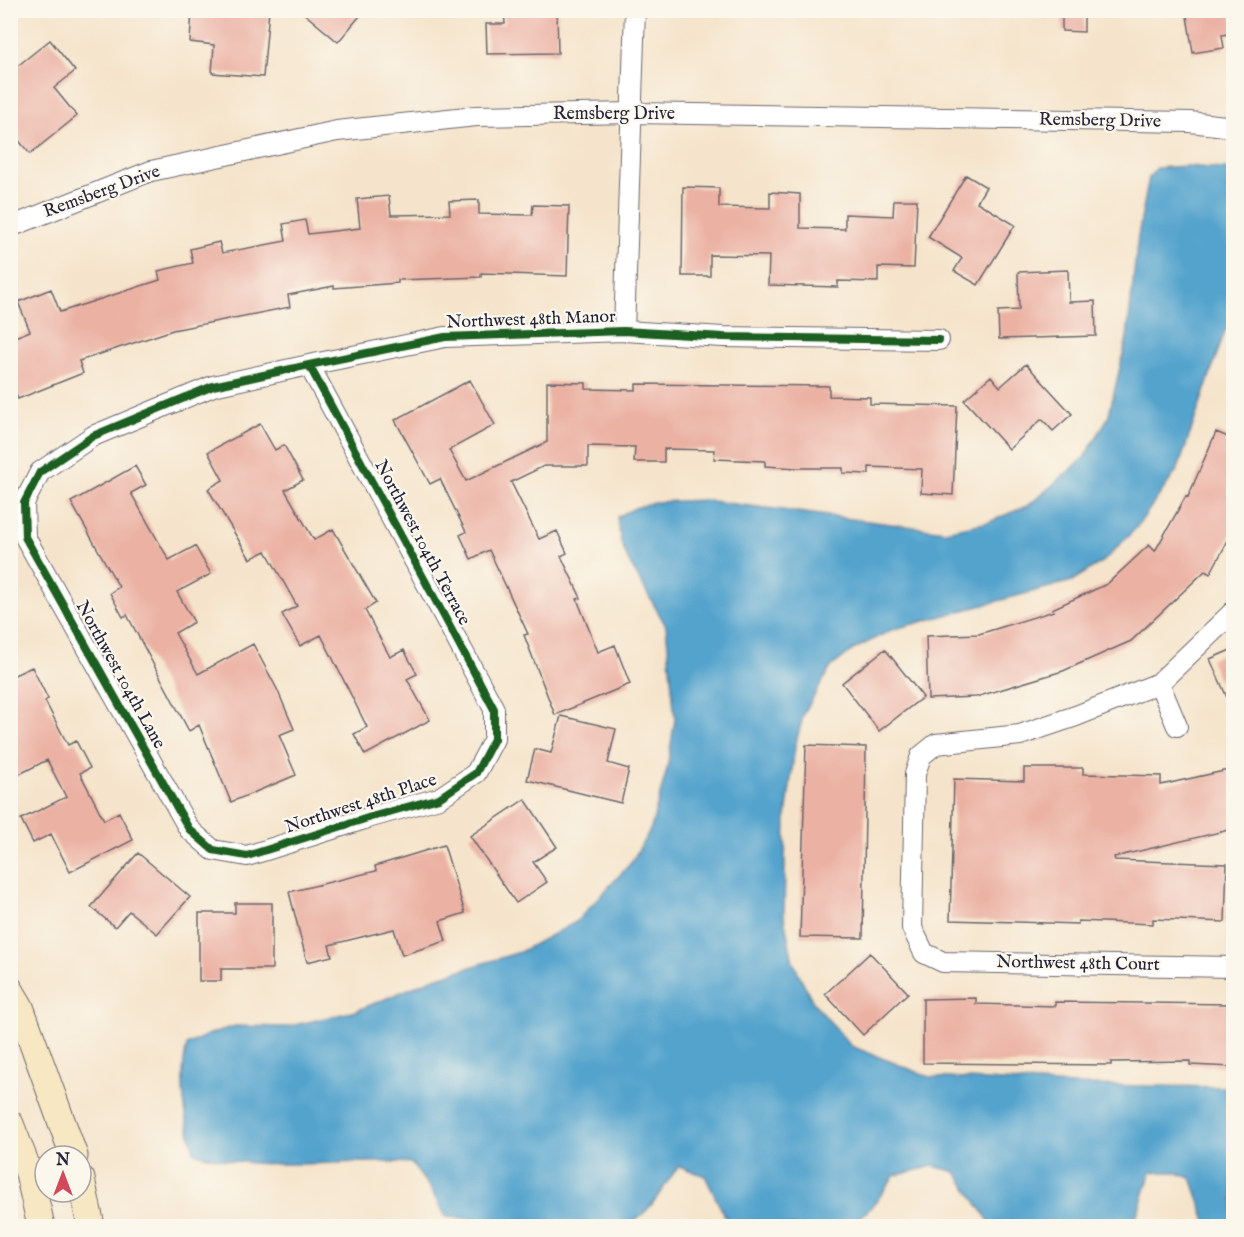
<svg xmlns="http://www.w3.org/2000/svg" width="1244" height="1237" font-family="'IM FELL English',serif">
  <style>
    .water { fill: #53a3cd; stroke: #3a6284; stroke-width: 1.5 }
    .building { fill: #ebb2a4 }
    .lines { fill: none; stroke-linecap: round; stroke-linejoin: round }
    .minor-casing { stroke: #6c666d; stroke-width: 22 }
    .secondary-casing { stroke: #6c666d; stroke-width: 29 }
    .minor { stroke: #fff; stroke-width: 20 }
    .secondary { stroke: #f7e8c3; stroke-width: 27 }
    .cycleway-casing { stroke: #fbf7ec; stroke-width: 11 }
    .cycleway { stroke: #1b5e20; stroke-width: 8 }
    .labels { text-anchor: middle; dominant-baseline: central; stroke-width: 4.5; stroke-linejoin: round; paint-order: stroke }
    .street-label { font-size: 18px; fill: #22223b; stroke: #fbf7ec }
  </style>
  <rect width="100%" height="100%" fill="#fbf7ec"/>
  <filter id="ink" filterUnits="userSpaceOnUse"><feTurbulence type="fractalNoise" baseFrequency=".0167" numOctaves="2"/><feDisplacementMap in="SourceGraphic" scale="12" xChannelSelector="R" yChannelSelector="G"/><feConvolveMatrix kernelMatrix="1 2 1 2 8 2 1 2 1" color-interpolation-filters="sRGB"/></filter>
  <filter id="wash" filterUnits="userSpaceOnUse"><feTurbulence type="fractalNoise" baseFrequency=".008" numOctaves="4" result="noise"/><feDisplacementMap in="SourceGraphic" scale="24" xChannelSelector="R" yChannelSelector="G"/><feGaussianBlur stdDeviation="1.35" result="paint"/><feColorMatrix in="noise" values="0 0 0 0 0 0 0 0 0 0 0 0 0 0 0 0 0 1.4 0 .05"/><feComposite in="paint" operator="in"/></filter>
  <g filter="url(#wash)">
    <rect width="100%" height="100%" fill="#f5e4cb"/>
    <path class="water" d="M 1188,166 L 1233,170 L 1234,318 L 1225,331 L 1178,469 L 1136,528 L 1105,560 L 1072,581 L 891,630 L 853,650 L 831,667 L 804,713 L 795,746 L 786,818 L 784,917 L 793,962 L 813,1002 L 851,1046 L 930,1077 L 1074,1085 L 1233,1087 L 1233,1226 L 1208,1226 L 1191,1178 L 1175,1172 L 1151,1172 L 1135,1221 L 1124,1226 L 997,1226 L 991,1224 L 956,1172 L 933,1166 L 894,1176 C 881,1195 870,1213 850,1224 C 837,1232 749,1223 728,1223 L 705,1176 L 679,1166 C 665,1183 651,1213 631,1223 C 609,1235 478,1219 446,1217 L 430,1188 L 411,1163 C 343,1158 258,1174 194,1152 C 185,1115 178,1082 187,1045 L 207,1035 L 235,1026 L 286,1027 L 356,1011 L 435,978 L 520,952 L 576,922 L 631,863 L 651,828 L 667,769 L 675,719 L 666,626 L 628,560 L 621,542 L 617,517 L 635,508 L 656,502 L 704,500 L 945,531 L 989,522 L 1029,505 L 1084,458 L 1108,418 L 1127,338 L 1138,236 L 1149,177 L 1157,168 Z"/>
    <g id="blocks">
      <path class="building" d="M 192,10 L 269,10 L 263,77 L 212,73 L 214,45 L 190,42 Z
        M 300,10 L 365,10 L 338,42 Z
        M 504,10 L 557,10 L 558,53 L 487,54 L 486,24 L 505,24 Z
        M 1062,10 L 1084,10 L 1084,32 L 1062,31 Z
        M 1186,10 L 1233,10 L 1233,33 L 1222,35 L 1224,48 L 1193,53 Z
        M 50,40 L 75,71 L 54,88 L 77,116 L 30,154 L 10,130 L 10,72 Z
        M 966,175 L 986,187 L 977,202 L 1015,225 L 978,285 L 954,271 L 962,258 L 928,237 Z
        M 683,187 L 719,188 L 719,207 L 770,208 L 770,192 L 800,194 L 800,228 L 845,229 L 845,214 L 893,216 L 894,200 L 917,200 L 914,268 L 878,267 L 878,282 L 838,281 L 838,287 L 768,285 L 769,256 L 710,255 L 710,276 L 682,276 Z
        M 389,196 L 391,215 L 450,214 L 449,201 L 479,200 L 479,214 L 532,215 L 533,205 L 569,206 L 567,276 L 481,273 L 481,277 L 398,280 L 398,283 L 334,288 L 334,286 L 288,295 L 290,307 L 173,330 L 79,361 L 83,373 L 18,399 L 10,381 L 10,339 L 30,331 L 18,302 L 51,289 L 60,312 L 160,280 L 158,271 L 193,263 L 190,249 L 219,242 L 222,253 L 286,241 L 283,224 L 305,220 L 308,234 L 360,228 L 357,199 Z
        M 1068,270 L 1069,302 L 1095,301 L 1096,336 L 999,339 L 998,311 L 1019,310 L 1018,272 Z
        M 1026,364 L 1072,414 L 1053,431 L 1042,419 L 1009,449 L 964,400 L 991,376 L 1000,387 Z
        M 470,380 L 495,425 L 449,450 L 466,481 L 547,442 L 547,382 L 586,383 L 586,389 L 636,390 L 636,384 L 829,386 L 829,396 L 870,397 L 870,404 L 957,406 L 953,495 L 921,493 L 922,469 L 869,467 L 869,474 L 843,473 L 843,468 L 797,468 L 765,466 L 765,461 L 714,459 L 715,450 L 664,449 L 664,462 L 634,462 L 635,447 L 588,446 L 588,466 L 544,466 L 511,482 L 539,539 L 557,531 L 567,553 L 561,556 L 581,598 L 577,599 L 598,652 L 615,645 L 630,684 L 555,715 L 524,635 L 528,634 L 489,550 L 471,559 L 460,535 L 466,532 L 440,479 L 430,484 L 395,420 Z
        M 260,424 L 275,450 L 284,445 L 303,480 L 285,490 L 314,540 L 333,529 L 376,603 L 365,610 L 390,657 L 404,650 L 417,674 L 407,679 L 430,720 L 365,755 L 354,734 L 367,727 L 321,635 L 300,646 L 282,614 L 297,606 L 266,551 L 250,559 L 208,489 L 223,480 L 208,452 Z
        M 1216,432 L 1233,439 L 1233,531 L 1210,574 L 1205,571 L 1131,641 L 1063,671 L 976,697 L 928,699 L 926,636 L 979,634 L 1054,611 L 1052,609 L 1107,584 L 1149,545 L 1155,551 L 1186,496 L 1188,497 Z
        M 135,466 L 146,485 L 131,493 L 169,560 L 195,546 L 211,574 L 177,592 L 194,622 L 175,633 L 198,674 L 253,644 L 277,689 L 294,729 L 279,735 L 296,775 L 231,802 L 199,725 L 189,731 L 127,615 L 123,617 L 110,593 L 119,587 L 71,502 Z
        M 885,649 L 923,697 L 879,731 L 842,683 Z
        M 1233,649 L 1233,711 L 1210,659 Z
        M 32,667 L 48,699 L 45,701 L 68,745 L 76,741 L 90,768 L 80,773 L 104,820 L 119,812 L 133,840 L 70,872 L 51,834 L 33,843 L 21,819 L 66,797 L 47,760 L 10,779 L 10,677 Z
        M 561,716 L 616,729 L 608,763 L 629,769 L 621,803 L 527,780 L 535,749 L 551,753 Z
        M 806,745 L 866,747 L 863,938 L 800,937 Z
        M 1024,768 L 1083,768 L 1083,774 L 1161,776 L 1161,785 L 1233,769 L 1233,829 L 1114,857 L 1115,860 L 1227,864 L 1225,922 L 1153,919 L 1153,924 L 1078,921 L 1078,924 L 950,920 L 954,779 L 1024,781 Z
        M 525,799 L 557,847 L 533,862 L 547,882 L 516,903 L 470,836 Z
        M 444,845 L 465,913 L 440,921 L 446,941 L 402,955 L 394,929 L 329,945 L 332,956 L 307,962 L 289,892 L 376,871 L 375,866 Z
        M 138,853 L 190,897 L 157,934 L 129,911 L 115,927 L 91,907 Z
        M 235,903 L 272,903 L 272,969 L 221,969 L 221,981 L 199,981 L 199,913 L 235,913 Z
        M 870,953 L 908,993 L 863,1035 L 825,994 Z
        M 976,998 L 976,1004 L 1055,1006 L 1055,1002 L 1233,1004 L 1233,1067 L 1190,1065 L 1190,1061 L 1111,1062 L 1111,1065 L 923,1063 L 923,999 Z"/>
    </g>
  </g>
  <g filter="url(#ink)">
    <use href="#blocks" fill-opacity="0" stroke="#6c666d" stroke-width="1.5"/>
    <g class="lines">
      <g class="minor-casing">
        <path id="minor" d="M 10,227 L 151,171 L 337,131 L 476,116 L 633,113 L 1190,122 L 1234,127
          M 624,331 L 635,10
          M 309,365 L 494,709 L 494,739 L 476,773 L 439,798 L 371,817 L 247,856 L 213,850 L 189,829 L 25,537 L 24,503 L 40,472 L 93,436 L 213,386 L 309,365 L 445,337 L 624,331 L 723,337 L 939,340
          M 1234,611 L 1159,683 L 1076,716 L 1020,735 L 936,744 L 921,756 L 915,774 L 912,928 L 924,953 L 943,962 L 1234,967
          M 1159,683 L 1177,726"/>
      </g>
      <g class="secondary-casing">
        <path id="secondary" d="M 10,990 L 20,1007 L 74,1156
          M 10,1124 L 29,1173 L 41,1226
          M 81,1179 L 91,1226"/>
      </g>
      <use href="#minor" class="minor"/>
      <use href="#secondary" class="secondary"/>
      <g class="cycleway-casing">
        <path id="cycleway" d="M 309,365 L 494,709 L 494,739 L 476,773 L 439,798 L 371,817 L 247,856 L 213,850 L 189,829 L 25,537 L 24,503 L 40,472 L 93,436 L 213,386 L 309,365 L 445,337 L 624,331 L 723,337 L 939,340"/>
      </g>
      <use href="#cycleway" class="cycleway"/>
    </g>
  </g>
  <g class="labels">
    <g class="street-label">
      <text x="614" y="114">Remsberg Drive</text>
      <text transform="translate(1100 121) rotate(1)">Remsberg Drive</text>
      <text transform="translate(102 192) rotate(-20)">Remsberg Drive</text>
      <text transform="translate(531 320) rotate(-2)">Northwest 48th Manor</text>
      <text transform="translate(422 543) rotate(62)">Northwest 104th Terrace</text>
      <text transform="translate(120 675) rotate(61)">Northwest 104th Lane</text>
      <text transform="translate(361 804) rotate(-18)">Northwest 48th Place</text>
      <text transform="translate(1078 964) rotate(1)">Northwest 48th Court</text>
    </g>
  </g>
  <rect width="1244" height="1237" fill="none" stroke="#fbf7ec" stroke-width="36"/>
  <g transform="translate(63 1174)"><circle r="28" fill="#fbf7ec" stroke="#a4a2a5" stroke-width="1.5"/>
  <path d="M0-4.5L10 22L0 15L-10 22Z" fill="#d1495b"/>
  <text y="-9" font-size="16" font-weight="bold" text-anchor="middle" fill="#22223b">N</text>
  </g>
</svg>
